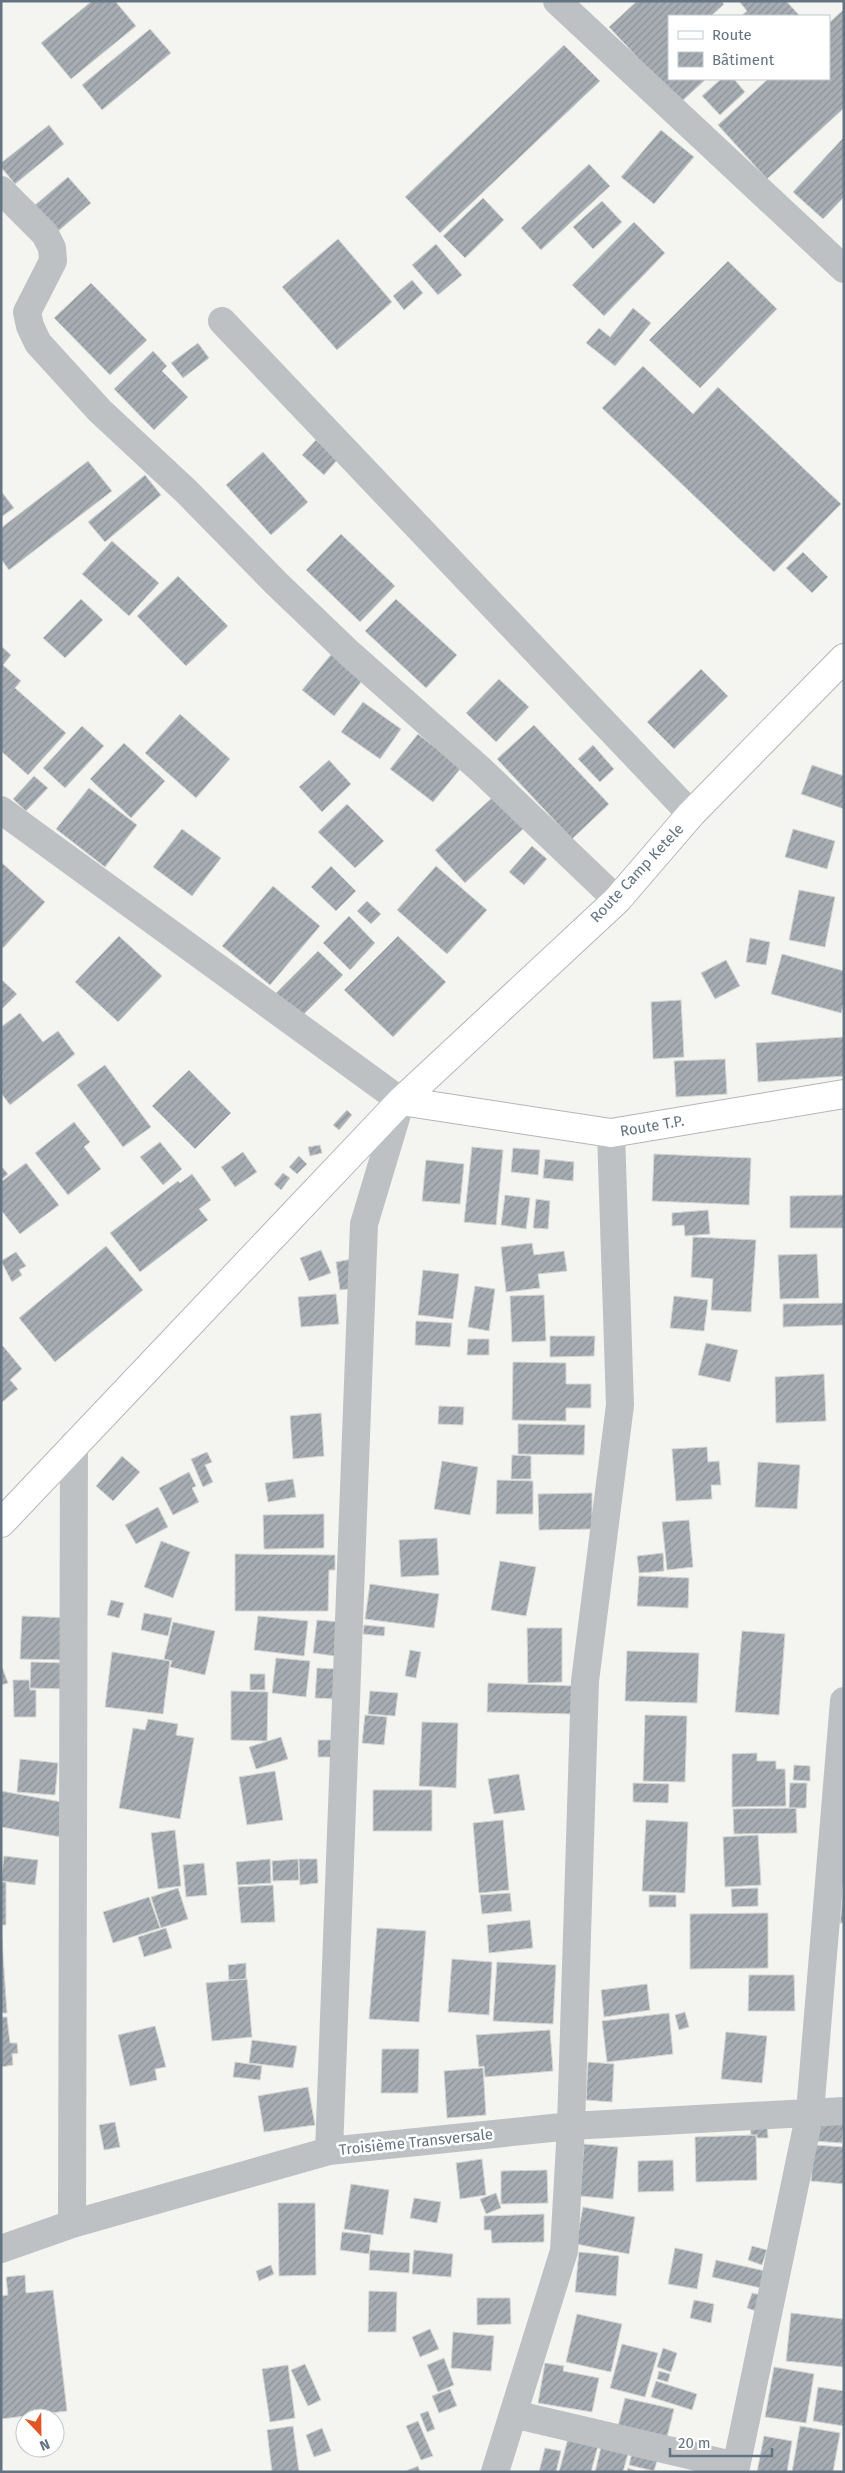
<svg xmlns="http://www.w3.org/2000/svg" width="845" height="2473" font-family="'Fira Sans',sans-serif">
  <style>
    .building { fill: url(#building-hatch); stroke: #d5d6d3 }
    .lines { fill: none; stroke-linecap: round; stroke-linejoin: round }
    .secondary-casing { stroke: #b2b6bb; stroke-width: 30 }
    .street { stroke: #bdc1c4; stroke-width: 28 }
    .secondary { stroke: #fff; stroke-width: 28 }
    .labels { text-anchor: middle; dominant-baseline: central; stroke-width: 5; stroke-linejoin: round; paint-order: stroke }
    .street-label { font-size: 15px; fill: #647381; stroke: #fff }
  </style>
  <defs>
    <pattern id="building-hatch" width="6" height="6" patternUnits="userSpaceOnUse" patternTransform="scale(1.25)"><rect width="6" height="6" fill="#a7aeb3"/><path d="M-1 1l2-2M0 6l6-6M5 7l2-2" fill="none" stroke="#8c9297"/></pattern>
  </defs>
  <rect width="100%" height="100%" fill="#f4f4f0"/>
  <path class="building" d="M 92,1 L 115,1 L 136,26 L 71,79 L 41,43 Z
    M 637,1 L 721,1 L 724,4 L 711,16 L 669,16 L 669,79 L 706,79 L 680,103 L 609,27 Z
    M 739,1 L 786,1 L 800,16 L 741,16 L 747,11 Z
    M 844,9 L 844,108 L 767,179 L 718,125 L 768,79 L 829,79 L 829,23 Z
    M 150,29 L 171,53 L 102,110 L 82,85 Z
    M 564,45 L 600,81 L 440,233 L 405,197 Z
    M 721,79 L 734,79 L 745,92 L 720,115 L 702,96 Z
    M 49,125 L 64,144 L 15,184 L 1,167 L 1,163 Z
    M 661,130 L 694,157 L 654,204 L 621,177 Z
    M 844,137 L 844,197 L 823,219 L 793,192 Z
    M 589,164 L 610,186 L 541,250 L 521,228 Z
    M 68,177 L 91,203 L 57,232 L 34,206 Z
    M 483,198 L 504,220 L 465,258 L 443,236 Z
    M 602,201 L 622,222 L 593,249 L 573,227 Z
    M 634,222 L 665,253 L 604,316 L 572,285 Z
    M 338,239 L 392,302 L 337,350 L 282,287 Z
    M 436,244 L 462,275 L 438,295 L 412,265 Z
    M 728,261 L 777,309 L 700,388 L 649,340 Z
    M 412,280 L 423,293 L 404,310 L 393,296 Z
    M 91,283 L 147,340 L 110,375 L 54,318 Z
    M 633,308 L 651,323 L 615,366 L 586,343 L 599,328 L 610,337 Z
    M 198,343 L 209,358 L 183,378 L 171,363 Z
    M 153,351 L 167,366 L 162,371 L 188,397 L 154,430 L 114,389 Z
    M 643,366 L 693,414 L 718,387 L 841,504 L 774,572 L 602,408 Z
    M 316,440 L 338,459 L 324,475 L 302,455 Z
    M 263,452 L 308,502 L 271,535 L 226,485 Z
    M 88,461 L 112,491 L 9,570 L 1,559 L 1,528 Z
    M 145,475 L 161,495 L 105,542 L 88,522 Z
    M 1,491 L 14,508 L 1,517 Z
    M 341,534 L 395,586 L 360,622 L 306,570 Z
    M 112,541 L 159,583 L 129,616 L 82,574 Z
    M 803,552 L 828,577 L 812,593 L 786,568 Z
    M 178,576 L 228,626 L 186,666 L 137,616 Z
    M 81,599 L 103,620 L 65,658 L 43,638 Z
    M 396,599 L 457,655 L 426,688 L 365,631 Z
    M 1,646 L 11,655 L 3,665 L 21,681 L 15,688 L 66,733 L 28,775 L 1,751 Z
    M 334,651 L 365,677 L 334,716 L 302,690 Z
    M 701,669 L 728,696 L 674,749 L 647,722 Z
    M 499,679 L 529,707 L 496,742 L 466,713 Z
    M 363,702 L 401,729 L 380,759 L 341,732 Z
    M 180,714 L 230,759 L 196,798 L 145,753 Z
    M 534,725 L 609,804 L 572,839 L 497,759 Z
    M 82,726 L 104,746 L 65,788 L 43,768 Z
    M 418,734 L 461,768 L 433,802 L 390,769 Z
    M 124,743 L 165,781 L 131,818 L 90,779 Z
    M 593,745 L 614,769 L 600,782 L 578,759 Z
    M 329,760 L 351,784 L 322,812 L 299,787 Z
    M 812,765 L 844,776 L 844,809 L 801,794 Z
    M 34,776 L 48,788 L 26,811 L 13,799 Z
    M 89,788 L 137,825 L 105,867 L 56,829 Z
    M 494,796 L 524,828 L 465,883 L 435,850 Z
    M 347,804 L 384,841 L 355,868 L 318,832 Z
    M 182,829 L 221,858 L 192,896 L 153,867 Z
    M 793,829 L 835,841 L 827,869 L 785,857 Z
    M 532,846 L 547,859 L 524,885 L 509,872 Z
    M 1,862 L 45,902 L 3,948 L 1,946 Z
    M 331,866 L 356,891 L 336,911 L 311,887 Z
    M 436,866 L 487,910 L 447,954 L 397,910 Z
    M 273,886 L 320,926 L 270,985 L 222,946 Z
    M 799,890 L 835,897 L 825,947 L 789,940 Z
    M 367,901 L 381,914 L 371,924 L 357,911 Z
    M 349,916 L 375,943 L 350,970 L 323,943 Z
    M 119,936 L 162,976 L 118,1022 L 75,982 Z
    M 398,936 L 446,982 L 393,1037 L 344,990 Z
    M 750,938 L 770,942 L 766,965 L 746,962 Z
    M 318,951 L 343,975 L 301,1017 L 276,993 Z
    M 782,954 L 844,971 L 844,1003 L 841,1013 L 771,994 Z
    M 726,960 L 740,986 L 715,999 L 701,973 Z
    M 1,979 L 17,994 L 1,1010 Z
    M 681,1000 L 684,1057 L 653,1059 L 651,1002 Z
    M 20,1013 L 43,1042 L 58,1031 L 75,1054 L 10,1105 L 1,1093 L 1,1078 L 3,1077 L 1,1074 L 1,1027 Z
    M 844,1037 L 844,1076 L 758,1082 L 756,1043 Z
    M 725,1059 L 727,1094 L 676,1097 L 674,1061 Z
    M 105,1065 L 151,1127 L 123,1147 L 77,1085 Z
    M 189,1070 L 231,1113 L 195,1149 L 152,1106 Z
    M 347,1110 L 352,1115 L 339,1130 L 333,1125 Z
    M 74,1122 L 90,1142 L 84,1147 L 101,1169 L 68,1195 L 35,1153 Z
    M 160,1142 L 182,1169 L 163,1185 L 140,1157 Z
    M 320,1145 L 322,1153 L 310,1156 L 308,1147 Z
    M 472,1147 L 503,1150 L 496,1225 L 464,1222 Z
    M 513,1148 L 540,1150 L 538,1175 L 511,1172 Z
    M 243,1152 L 257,1172 L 235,1187 L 221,1167 Z
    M 654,1154 L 751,1158 L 749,1205 L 652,1201 Z
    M 299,1156 L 307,1164 L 297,1174 L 289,1167 Z
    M 545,1159 L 574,1162 L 573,1181 L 543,1178 Z
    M 426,1160 L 464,1164 L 460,1204 L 422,1201 Z
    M 26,1163 L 59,1205 L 20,1234 L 1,1210 L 1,1182 Z
    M 1,1166 L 8,1174 L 1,1180 Z
    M 283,1173 L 290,1178 L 281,1190 L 274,1184 Z
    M 192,1174 L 211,1200 L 199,1209 L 208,1220 L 140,1272 L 110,1233 L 178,1181 L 180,1183 Z
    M 505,1195 L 530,1198 L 526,1229 L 501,1225 Z
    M 844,1195 L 844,1228 L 790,1228 L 790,1196 Z
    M 536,1199 L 550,1201 L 548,1229 L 533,1228 Z
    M 708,1210 L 710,1234 L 685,1236 L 684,1225 L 672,1226 L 672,1213 Z
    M 693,1237 L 756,1240 L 751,1312 L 711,1310 L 713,1279 L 691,1277 Z
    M 532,1243 L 534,1255 L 564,1251 L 567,1271 L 538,1274 L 540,1288 L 506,1292 L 501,1247 Z
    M 106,1246 L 143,1290 L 55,1362 L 19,1318 Z
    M 321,1250 L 331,1273 L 309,1281 L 300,1258 Z
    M 16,1252 L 26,1266 L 19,1270 L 22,1275 L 12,1282 L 1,1261 Z
    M 817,1254 L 819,1298 L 780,1299 L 778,1255 Z
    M 352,1259 L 356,1288 L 340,1290 L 336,1262 Z
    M 423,1270 L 459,1274 L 453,1319 L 418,1315 Z
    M 475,1286 L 495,1289 L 489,1331 L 468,1327 Z
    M 336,1294 L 339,1324 L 301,1327 L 298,1297 Z
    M 544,1295 L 546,1341 L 512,1342 L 510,1296 Z
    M 674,1296 L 708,1300 L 704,1331 L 670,1328 Z
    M 844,1303 L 844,1325 L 783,1327 L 783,1304 Z
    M 416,1321 L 452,1323 L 450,1347 L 415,1345 Z
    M 550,1336 L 595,1336 L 594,1356 L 550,1357 Z
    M 468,1339 L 489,1339 L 489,1355 L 467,1355 Z
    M 706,1343 L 738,1350 L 730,1382 L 698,1375 Z
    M 3,1346 L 22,1369 L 10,1380 L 18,1389 L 1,1403 L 1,1347 Z
    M 513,1362 L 566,1363 L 566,1384 L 591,1384 L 591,1408 L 566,1408 L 566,1421 L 512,1420 Z
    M 824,1374 L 826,1421 L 776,1423 L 775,1377 Z
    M 439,1406 L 464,1407 L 463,1425 L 438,1424 Z
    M 321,1413 L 324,1456 L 293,1459 L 290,1416 Z
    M 518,1424 L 585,1425 L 584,1455 L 518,1454 Z
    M 707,1447 L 708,1462 L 719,1461 L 721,1485 L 711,1485 L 712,1499 L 676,1501 L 672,1449 Z
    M 207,1452 L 212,1462 L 205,1465 L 213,1482 L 203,1487 L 191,1459 Z
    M 512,1455 L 531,1456 L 531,1479 L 511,1479 Z
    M 122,1456 L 140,1472 L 113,1501 L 96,1486 Z
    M 442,1461 L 478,1467 L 470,1515 L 434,1509 Z
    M 758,1462 L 800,1465 L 797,1509 L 755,1507 Z
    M 189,1472 L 196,1486 L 192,1488 L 199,1502 L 173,1515 L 159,1488 Z
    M 293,1479 L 296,1497 L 268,1502 L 265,1483 Z
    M 497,1480 L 533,1481 L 533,1514 L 496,1514 Z
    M 592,1493 L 592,1529 L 539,1530 L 538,1494 Z
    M 158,1507 L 168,1527 L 136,1544 L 125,1525 Z
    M 324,1514 L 324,1548 L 264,1549 L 263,1515 Z
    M 689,1520 L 693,1567 L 667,1570 L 662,1522 Z
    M 437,1538 L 439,1575 L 401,1577 L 399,1540 Z
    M 161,1541 L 190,1552 L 173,1598 L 144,1587 Z
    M 663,1553 L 664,1571 L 639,1573 L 637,1556 Z
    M 235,1554 L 335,1555 L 335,1570 L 329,1570 L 328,1611 L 235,1611 Z
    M 500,1561 L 536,1567 L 526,1616 L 491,1610 Z
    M 639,1576 L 689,1578 L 688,1608 L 637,1606 Z
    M 370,1584 L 439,1594 L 434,1628 L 365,1619 Z
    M 111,1600 L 124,1603 L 119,1618 L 107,1615 Z
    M 144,1613 L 172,1618 L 168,1636 L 141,1630 Z
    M 22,1616 L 72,1618 L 71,1660 L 20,1659 Z
    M 258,1616 L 308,1621 L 304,1656 L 254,1650 Z
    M 317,1620 L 340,1622 L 335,1656 L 313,1653 Z
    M 173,1622 L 215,1631 L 205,1675 L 170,1667 L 172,1661 L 164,1659 Z
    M 364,1625 L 385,1627 L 384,1636 L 363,1634 Z
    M 527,1628 L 562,1628 L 562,1682 L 528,1683 Z
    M 742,1631 L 785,1634 L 779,1715 L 735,1712 Z
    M 410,1650 L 421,1652 L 416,1678 L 405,1676 Z
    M 627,1651 L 699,1653 L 697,1703 L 625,1701 Z
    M 112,1652 L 170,1661 L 163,1714 L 105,1707 Z
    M 276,1658 L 310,1661 L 306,1697 L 272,1693 Z
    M 31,1662 L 67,1663 L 66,1689 L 30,1688 Z
    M 2,1667 L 8,1683 L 1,1685 L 1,1668 Z
    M 317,1668 L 338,1669 L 336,1699 L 315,1698 Z
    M 250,1674 L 265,1674 L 265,1690 L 250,1690 Z
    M 13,1680 L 29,1680 L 30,1690 L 36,1690 L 36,1717 L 14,1717 Z
    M 488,1683 L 575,1686 L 573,1714 L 487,1712 Z
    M 231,1691 L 268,1692 L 267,1741 L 231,1740 Z
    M 370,1691 L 398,1693 L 395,1716 L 368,1714 Z
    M 365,1715 L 387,1717 L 384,1745 L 362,1743 Z
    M 645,1715 L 687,1716 L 685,1782 L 643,1781 Z
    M 148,1719 L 178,1724 L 176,1735 L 194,1738 L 180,1819 L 119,1808 L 133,1728 L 145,1730 Z
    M 422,1722 L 458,1723 L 456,1788 L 419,1786 Z
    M 281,1737 L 288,1759 L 256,1769 L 249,1747 Z
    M 318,1740 L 334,1740 L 333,1757 L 318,1757 Z
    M 757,1753 L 757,1761 L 776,1761 L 776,1769 L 785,1769 L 786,1806 L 732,1807 L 732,1754 Z
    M 20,1759 L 58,1763 L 55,1795 L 17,1792 Z
    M 794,1765 L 810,1766 L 810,1781 L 793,1780 Z
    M 275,1771 L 283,1820 L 247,1825 L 239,1777 Z
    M 519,1774 L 525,1810 L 494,1814 L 488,1779 Z
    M 633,1783 L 669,1784 L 668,1803 L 633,1802 Z
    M 790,1783 L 807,1783 L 806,1808 L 789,1808 Z
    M 373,1790 L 432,1790 L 432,1831 L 373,1831 Z
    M 1,1791 L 67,1803 L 61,1837 L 1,1827 Z
    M 796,1808 L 797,1833 L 734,1834 L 733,1809 Z
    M 503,1820 L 509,1890 L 479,1893 L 473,1823 Z
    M 646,1820 L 688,1822 L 685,1893 L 642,1891 Z
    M 175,1830 L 181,1886 L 158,1889 L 151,1833 Z
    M 758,1835 L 761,1885 L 725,1887 L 723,1837 Z
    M 4,1856 L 38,1860 L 35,1885 L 1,1881 Z
    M 270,1859 L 271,1883 L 238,1885 L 236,1862 Z
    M 298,1859 L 299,1880 L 273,1881 L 272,1861 Z
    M 299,1859 L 317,1859 L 318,1883 L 300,1885 Z
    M 204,1863 L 207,1895 L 186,1897 L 183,1865 Z
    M 1,1882 L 6,1882 L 6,1925 L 1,1925 Z
    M 273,1885 L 275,1922 L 241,1923 L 238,1887 Z
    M 844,1885 L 844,1923 L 840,1923 Z
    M 178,1888 L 188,1919 L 161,1928 L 151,1897 Z
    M 758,1888 L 758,1906 L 732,1907 L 731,1889 Z
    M 510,1893 L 512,1911 L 482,1914 L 480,1895 Z
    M 649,1895 L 676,1895 L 676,1907 L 649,1907 Z
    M 149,1897 L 160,1928 L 113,1943 L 103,1912 Z
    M 768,1913 L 768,1968 L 690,1969 L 690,1914 Z
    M 530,1920 L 533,1948 L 489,1953 L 487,1925 Z
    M 1,1926 L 7,2013 L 1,2013 Z
    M 166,1928 L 172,1948 L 144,1957 L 138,1937 Z
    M 377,1928 L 426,1931 L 419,2022 L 369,2019 Z
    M 452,1959 L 492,1962 L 489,2015 L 448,2012 Z
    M 497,1962 L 556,1965 L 553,2024 L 493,2021 Z
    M 246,1963 L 246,1979 L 229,1980 L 228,1965 Z
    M 749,1975 L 794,1975 L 795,2011 L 748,2011 Z
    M 247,1979 L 252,2037 L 212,2041 L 206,1983 Z
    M 647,1984 L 650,2010 L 604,2017 L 601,1990 Z
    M 685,2012 L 689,2027 L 679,2030 L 675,2015 Z
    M 669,2013 L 673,2054 L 607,2062 L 602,2021 Z
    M 1,2017 L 7,2017 L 10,2043 L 17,2043 L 18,2053 L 12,2054 L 13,2065 L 1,2067 Z
    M 155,2026 L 166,2067 L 155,2069 L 157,2080 L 130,2086 L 118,2035 Z
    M 550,2030 L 553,2071 L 485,2077 L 484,2066 L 479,2067 L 476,2035 Z
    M 726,2032 L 767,2036 L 762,2083 L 721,2079 Z
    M 252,2040 L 297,2046 L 293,2068 L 249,2063 Z
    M 382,2049 L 419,2049 L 418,2093 L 381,2093 Z
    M 235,2062 L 262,2066 L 260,2080 L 233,2077 Z
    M 588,2062 L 614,2064 L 612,2102 L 586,2100 Z
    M 483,2068 L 486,2115 L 447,2118 L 444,2071 Z
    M 308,2087 L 315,2125 L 264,2132 L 258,2096 Z
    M 816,2118 L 844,2121 L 842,2143 L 814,2141 Z
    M 115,2122 L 120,2147 L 104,2150 L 99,2125 Z
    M 767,2122 L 768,2138 L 757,2138 L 757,2135 L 751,2135 L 750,2123 Z
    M 756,2135 L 757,2180 L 696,2182 L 695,2137 Z
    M 584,2144 L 618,2147 L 613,2199 L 580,2196 Z
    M 814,2145 L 844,2147 L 844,2184 L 811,2181 Z
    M 482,2159 L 486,2195 L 460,2199 L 456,2163 Z
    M 673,2160 L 674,2191 L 638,2192 L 638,2161 Z
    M 547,2170 L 548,2203 L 501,2204 L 501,2171 Z
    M 351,2184 L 389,2190 L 383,2235 L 344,2229 Z
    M 496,2193 L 501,2208 L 486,2214 L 480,2199 Z
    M 414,2198 L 441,2202 L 437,2223 L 410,2218 Z
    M 278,2203 L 315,2203 L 316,2275 L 279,2276 Z
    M 583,2207 L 635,2217 L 629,2254 L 576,2244 Z
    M 544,2214 L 544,2242 L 492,2243 L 491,2230 L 484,2230 L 484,2216 Z
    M 342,2232 L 371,2235 L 369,2254 L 340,2250 Z
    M 752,2246 L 767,2250 L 762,2265 L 748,2260 Z
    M 675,2248 L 703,2254 L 697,2289 L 668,2284 Z
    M 370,2250 L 410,2253 L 409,2273 L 369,2270 Z
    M 414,2250 L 453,2254 L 451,2277 L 412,2274 Z
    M 579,2252 L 619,2256 L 616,2296 L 575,2292 Z
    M 716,2260 L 765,2271 L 761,2288 L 712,2277 Z
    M 271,2265 L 274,2274 L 259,2281 L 256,2271 Z
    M 25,2275 L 26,2293 L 53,2290 L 67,2411 L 1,2419 L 1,2296 L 8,2295 L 6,2277 Z
    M 369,2291 L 397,2292 L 396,2332 L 368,2332 Z
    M 752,2293 L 761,2295 L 756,2311 L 747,2308 Z
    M 477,2298 L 510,2298 L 511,2324 L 477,2325 Z
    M 694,2300 L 714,2304 L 711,2323 L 690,2318 Z
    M 791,2313 L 844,2319 L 844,2367 L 786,2361 Z
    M 577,2314 L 622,2324 L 611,2372 L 566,2362 Z
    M 430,2329 L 439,2349 L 420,2357 L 412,2337 Z
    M 453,2332 L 494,2336 L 491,2371 L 451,2368 Z
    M 622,2344 L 658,2353 L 645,2397 L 610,2388 Z
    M 663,2348 L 677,2353 L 671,2372 L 657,2367 Z
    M 444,2358 L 454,2385 L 438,2392 L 427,2365 Z
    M 545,2363 L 564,2366 L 563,2371 L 599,2378 L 592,2412 L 538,2403 Z
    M 305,2364 L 321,2400 L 308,2406 L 291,2370 Z
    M 288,2365 L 295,2418 L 270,2422 L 262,2369 Z
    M 774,2367 L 814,2374 L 806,2423 L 765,2417 Z
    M 659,2371 L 670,2374 L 668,2382 L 657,2379 Z
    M 656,2381 L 697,2394 L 692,2410 L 651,2397 Z
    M 818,2387 L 844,2391 L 844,2426 L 813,2421 Z
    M 450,2389 L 457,2406 L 439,2413 L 432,2396 Z
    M 625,2398 L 674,2409 L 665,2445 L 616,2434 Z
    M 428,2411 L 435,2429 L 427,2432 L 420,2414 Z
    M 418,2421 L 433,2456 L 421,2460 L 406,2426 Z
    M 293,2426 L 299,2472 L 272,2472 L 267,2430 Z
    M 800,2426 L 840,2433 L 833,2472 L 792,2472 Z
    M 322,2428 L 331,2451 L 314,2457 L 306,2435 Z
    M 570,2431 L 600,2438 L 591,2472 L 559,2472 Z
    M 764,2436 L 792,2441 L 787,2472 L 757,2472 Z
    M 603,2439 L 630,2446 L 623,2472 L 595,2472 Z
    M 634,2445 L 660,2451 L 654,2471 L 629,2465 Z
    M 545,2448 L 561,2451 L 556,2472 L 539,2472 Z
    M 418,2466 L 420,2472 L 406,2472 L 406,2471 Z
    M 628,2468 L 639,2472 L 627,2472 Z"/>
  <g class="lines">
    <g class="secondary-casing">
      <path id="secondary" d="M 401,1101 L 611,1133 L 844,1094
        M 1,1523 L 401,1101 L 617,900 L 691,814 L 844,658"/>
    </g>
    <path class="street" d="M 557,1 L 844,269
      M 1,190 L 45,234 L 52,248 L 53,261 L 27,312 L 30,326 L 38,343 L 100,411 L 187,492 L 276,583 L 349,653 L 481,770 L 617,900
      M 222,321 L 691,814
      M 1,810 L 401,1101 L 364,1224 L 329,2151
      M 72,2224 L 74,1444
      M 1,2249 L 72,2224 L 329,2151 L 571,2126 L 844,2111
      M 513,2414 L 736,2466
      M 495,2472 L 564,2251 L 571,2126 L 585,1681 L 620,1405 L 611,1133
      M 735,2472 L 810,2112 L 844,1701"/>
    <use href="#secondary" class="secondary"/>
  </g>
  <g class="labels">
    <g class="street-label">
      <text transform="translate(637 873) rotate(-47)">Route Camp Ketele</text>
      <text transform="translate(652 1126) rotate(-10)">Route T.P.</text>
      <text transform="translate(416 2142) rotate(-6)">Troisième Transversale</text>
    </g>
  </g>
  <rect width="845" height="2473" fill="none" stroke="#647381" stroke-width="5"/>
  <rect x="668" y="15" width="162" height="65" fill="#ffffff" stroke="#c1c7cd"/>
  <rect x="678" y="31" width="25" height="8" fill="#ffffff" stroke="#c1c7cd"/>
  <text x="712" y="40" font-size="15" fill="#647381">Route</text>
  <rect x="678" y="52" width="25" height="15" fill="url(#building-hatch)" stroke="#c1c7cd"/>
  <text x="712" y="65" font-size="15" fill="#647381">Bâtiment</text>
  <g transform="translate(40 2433) rotate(158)"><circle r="24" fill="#ffffff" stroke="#c1c7cd"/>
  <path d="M0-4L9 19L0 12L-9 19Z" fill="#e05625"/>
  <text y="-8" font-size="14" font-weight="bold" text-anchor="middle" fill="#647381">N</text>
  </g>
  <path d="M670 2448v8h102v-8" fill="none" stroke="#647381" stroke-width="2.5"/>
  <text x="678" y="2448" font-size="15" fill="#647381" stroke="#ffffff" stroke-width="4" paint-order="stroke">20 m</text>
</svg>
